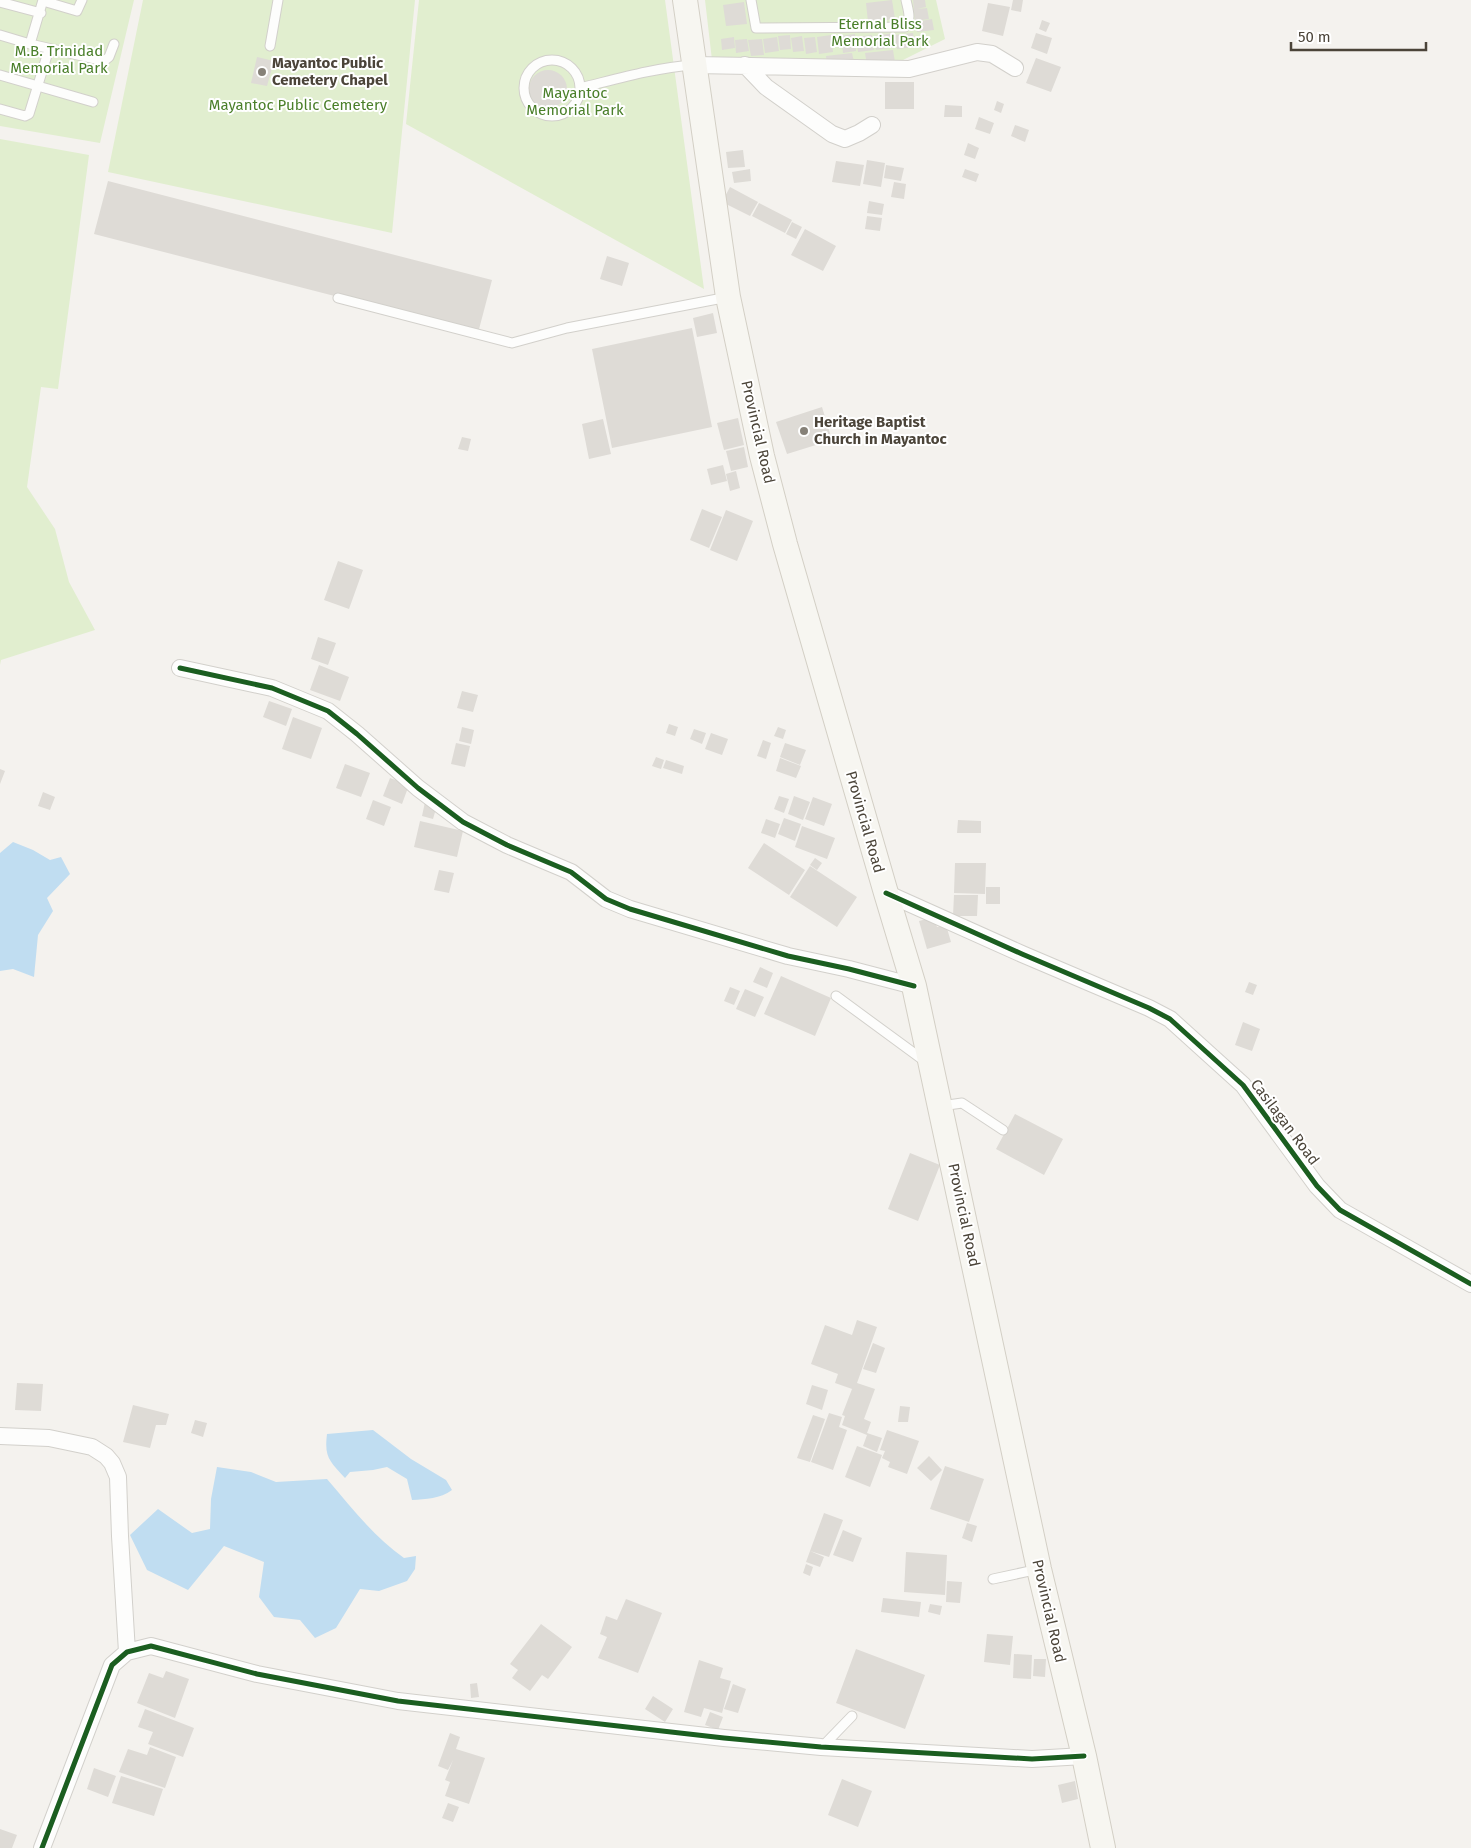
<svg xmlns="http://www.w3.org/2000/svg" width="1471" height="1848" font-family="'Fira Sans',sans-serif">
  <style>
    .green { fill: #e1eecf }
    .water { fill: #c0ddf1 }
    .building { fill: #dedbd6 }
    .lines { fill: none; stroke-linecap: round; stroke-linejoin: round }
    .lane-casing { stroke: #d2d0cb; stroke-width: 11 }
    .street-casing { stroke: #d2d0cb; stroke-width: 18 }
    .secondary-casing { stroke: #d3cfc5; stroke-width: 26 }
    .lane { stroke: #fdfdfc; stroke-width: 9 }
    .street { stroke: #fdfdfc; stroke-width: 16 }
    .secondary { stroke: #f7f6f1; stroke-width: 24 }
    .cycleway-casing { stroke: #fff; stroke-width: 8 }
    .cycleway { stroke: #1b5e20; stroke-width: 5 }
    .poi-dot { fill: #868178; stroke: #fff; stroke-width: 2 }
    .labels { text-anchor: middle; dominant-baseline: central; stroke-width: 4; stroke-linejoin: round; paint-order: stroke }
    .park-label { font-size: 15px; fill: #4a7f2a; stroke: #fff }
    .poi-label { font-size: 15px; font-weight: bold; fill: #4b4439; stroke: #fff; text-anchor: start }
    .street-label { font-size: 15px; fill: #4b4439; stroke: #fff }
  </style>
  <rect width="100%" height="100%" fill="#f4f2ee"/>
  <path class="green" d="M 0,0 L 134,0 L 100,143 L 0,126 Z
    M 143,0 L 415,0 L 392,233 L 108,172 Z
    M 419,0 L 665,0 L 704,289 L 406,124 Z
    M 705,0 L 936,0 L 945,39 L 891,66 L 712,60 Z
    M 0,139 L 89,155 L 58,389 L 41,387 L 27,487 L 55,529 L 69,582 L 95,630 L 1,660 L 0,665 Z"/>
  <path class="water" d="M 13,842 L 33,850 L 50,860 L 61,857 L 70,874 L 47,898 L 53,911 L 38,935 L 34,977 L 13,969 L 0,971 L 0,853 Z
    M 373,1430 L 411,1459 L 446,1480 L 452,1490 C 440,1499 426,1499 412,1500 L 407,1479 L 387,1467 L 373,1470 L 350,1472 L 345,1478 C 330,1461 324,1458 327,1434 Z
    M 217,1467 L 251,1472 L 276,1482 L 327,1479 C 351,1507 374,1537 404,1558 L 416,1556 L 415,1569 L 407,1581 L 379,1591 L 360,1589 L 336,1628 L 315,1638 L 300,1620 L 274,1617 L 259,1597 L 264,1562 L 224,1546 L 188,1590 L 147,1570 L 130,1535 L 158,1509 L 192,1533 L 210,1529 L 211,1499 Z"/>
  <path class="building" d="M 892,0 L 895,19 L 868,22 L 866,3 Z
    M 913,0 L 925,0 L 926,7 L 917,9 L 927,8 L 929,19 L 915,21 Z
    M 1013,0 L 1023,0 L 1021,12 L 1011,10 Z
    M 744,2 L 747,24 L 726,26 L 723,5 Z
    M 988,3 L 1010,7 L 1003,36 L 982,31 Z
    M 932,19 L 934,30 L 917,32 L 916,22 Z
    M 1042,20 L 1050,23 L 1046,32 L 1039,29 Z
    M 894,33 L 896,47 L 876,50 L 874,36 Z
    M 913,33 L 915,47 L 897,49 L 895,35 Z
    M 1036,33 L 1052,38 L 1047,54 L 1031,48 Z
    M 855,34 L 856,51 L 843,53 L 841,36 Z
    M 790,35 L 791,49 L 780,50 L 778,36 Z
    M 831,35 L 833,52 L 819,54 L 817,37 Z
    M 872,35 L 874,50 L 858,52 L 856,37 Z
    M 802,36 L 804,51 L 793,52 L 791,38 Z
    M 734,37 L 735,48 L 722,50 L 721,39 Z
    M 777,37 L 779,51 L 765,53 L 763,39 Z
    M 815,37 L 817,52 L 806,54 L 804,38 Z
    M 747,39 L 749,51 L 736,53 L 735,40 Z
    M 762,39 L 764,55 L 751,56 L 748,40 Z
    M 893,50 L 895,62 L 867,65 L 865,53 Z
    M 852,53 L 854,62 L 827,65 L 826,56 Z
    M 257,57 L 274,61 L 267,86 L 251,83 Z
    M 1036,58 L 1061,67 L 1051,92 L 1026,83 Z
    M529 89a19 19 0 1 1 38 0a19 19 0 1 1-38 0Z
    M 885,82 L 914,82 L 914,109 L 885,109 Z
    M 997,101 L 1004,104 L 1001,113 L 994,110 Z
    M 945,105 L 962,106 L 962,117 L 944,117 Z
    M 979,117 L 994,123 L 990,134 L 975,129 Z
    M 1015,125 L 1029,130 L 1025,142 L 1011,136 Z
    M 968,143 L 979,148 L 975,159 L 964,155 Z
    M 743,150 L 745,167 L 728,168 L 726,152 Z
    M 867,160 L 885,163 L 881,187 L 863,184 Z
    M 836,161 L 864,165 L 860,186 L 832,182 Z
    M 886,165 L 904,168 L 901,181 L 884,178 Z
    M 750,169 L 751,181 L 734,183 L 732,172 Z
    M 965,169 L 979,174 L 976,182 L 962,177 Z
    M 108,181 L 492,280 L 478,333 L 94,234 Z
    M 894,182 L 906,184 L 904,199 L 891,197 Z
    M 730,187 L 758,202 L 750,216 L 722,202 Z
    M 869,201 L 884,204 L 882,215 L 867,213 Z
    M 759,203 L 792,220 L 785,233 L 752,216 Z
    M 867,216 L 882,218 L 880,231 L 865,229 Z
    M 792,222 L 802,227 L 796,239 L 786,234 Z
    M 805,229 L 836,246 L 823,271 L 791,255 Z
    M 607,256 L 629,263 L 622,286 L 600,279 Z
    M 713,313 L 717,333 L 697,337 L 693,318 Z
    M 692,328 L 712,427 L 612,448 L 592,349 Z
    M 822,407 L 832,440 L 787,454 L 776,422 Z
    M 738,418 L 744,445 L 724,450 L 717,423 Z
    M 603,419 L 611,454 L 589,459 L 582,424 Z
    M 462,437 L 471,439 L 468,451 L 458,449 Z
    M 744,447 L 748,467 L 731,471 L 726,451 Z
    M 723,465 L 727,481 L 711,485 L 707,469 Z
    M 736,471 L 740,488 L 730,491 L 726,474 Z
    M 702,509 L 722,517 L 709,548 L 690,540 Z
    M 726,510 L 753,521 L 737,561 L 710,550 Z
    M 338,561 L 363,570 L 349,609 L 324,600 Z
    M 318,637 L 336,643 L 328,665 L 311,659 Z
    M 319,665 L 349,677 L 340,701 L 310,690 Z
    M 462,691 L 478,695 L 473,712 L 457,708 Z
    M 269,701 L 292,709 L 286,726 L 263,717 Z
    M 293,717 L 322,728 L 311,759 L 282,749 Z
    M 669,724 L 678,727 L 675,736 L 666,733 Z
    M 462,727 L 474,730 L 471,744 L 459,741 Z
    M 778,727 L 786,730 L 783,739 L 774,736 Z
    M 694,729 L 706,733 L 702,744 L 690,739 Z
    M 711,733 L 728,739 L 722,755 L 705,749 Z
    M 763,740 L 771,743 L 766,759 L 757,756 Z
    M 456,743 L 470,746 L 465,767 L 451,764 Z
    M 785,743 L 806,750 L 800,765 L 780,757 Z
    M 656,757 L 664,760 L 661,769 L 652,766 Z
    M 780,758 L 801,766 L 796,778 L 776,771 Z
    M 666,760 L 684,766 L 682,774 L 663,768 Z
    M 345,764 L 370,773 L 361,797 L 336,788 Z
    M 0,769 L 5,771 L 0,784 Z
    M 390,778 L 409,785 L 402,804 L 383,796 Z
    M 43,792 L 55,797 L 50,810 L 38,806 Z
    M 779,796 L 789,799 L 784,813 L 774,809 Z
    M 794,796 L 810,802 L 803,820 L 788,814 Z
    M 813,797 L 832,804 L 824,826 L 805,819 Z
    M 373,800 L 391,807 L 384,826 L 366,819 Z
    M 425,802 L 437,805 L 433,819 L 422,816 Z
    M 784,818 L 801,824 L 795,841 L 778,834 Z
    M 766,819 L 780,824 L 775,838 L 761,833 Z
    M 958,820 L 981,821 L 981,833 L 957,833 Z
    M 420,821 L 463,831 L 457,857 L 414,847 Z
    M 802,826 L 835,838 L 827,859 L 795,847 Z
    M 764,843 L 805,870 L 789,895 L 748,868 Z
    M 815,858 L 822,863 L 817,870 L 810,865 Z
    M 955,863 L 986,863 L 985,894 L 954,893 Z
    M 810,866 L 857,897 L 837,927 L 790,897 Z
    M 439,870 L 454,873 L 449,893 L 434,890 Z
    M 986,887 L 1000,887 L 1000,904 L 986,904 Z
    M 954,895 L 978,895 L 977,916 L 953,916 Z
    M 934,917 L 937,927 L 946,925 L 951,942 L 927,949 L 919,921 Z
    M 760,967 L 773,973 L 767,988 L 753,982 Z
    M 781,976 L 831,998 L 815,1036 L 764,1014 Z
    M 1249,982 L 1257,985 L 1253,995 L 1245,992 Z
    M 730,987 L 740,991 L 734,1005 L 724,1001 Z
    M 745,989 L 764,997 L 755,1017 L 736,1009 Z
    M 1243,1022 L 1260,1029 L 1252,1051 L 1235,1045 Z
    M 1015,1114 L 1063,1139 L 1044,1175 L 996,1149 Z
    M 910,1153 L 940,1165 L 918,1221 L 888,1209 Z
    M 857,1320 L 877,1327 L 857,1383 L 875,1389 L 864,1419 L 871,1422 L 867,1433 L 882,1438 L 877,1452 L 863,1446 L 867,1435 L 842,1425 L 845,1416 L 842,1415 L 852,1389 L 855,1390 L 835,1383 L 838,1374 L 811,1364 L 825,1325 L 852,1335 Z
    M 873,1343 L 885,1348 L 876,1373 L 863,1369 Z
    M 17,1383 L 43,1384 L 41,1411 L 15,1410 Z
    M 812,1385 L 828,1390 L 822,1410 L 806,1404 Z
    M 133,1405 L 169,1414 L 166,1425 L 156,1425 L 150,1448 L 123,1442 Z
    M 900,1406 L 910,1407 L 908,1422 L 898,1422 Z
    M 829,1413 L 842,1417 L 839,1427 L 847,1430 L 833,1470 L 811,1462 Z
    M 813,1415 L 825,1419 L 810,1462 L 797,1458 Z
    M 195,1420 L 207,1423 L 203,1437 L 191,1433 Z
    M 887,1430 L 919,1441 L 907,1474 L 888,1467 L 890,1462 L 882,1458 L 885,1451 L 880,1450 Z
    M 857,1446 L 882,1455 L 870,1487 L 845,1477 Z
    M 929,1456 L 942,1470 L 931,1481 L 917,1468 Z
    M 945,1466 L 984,1479 L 969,1522 L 930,1509 Z
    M 824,1513 L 843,1520 L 829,1557 L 810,1551 Z
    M 967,1523 L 977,1526 L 972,1542 L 962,1538 Z
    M 843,1530 L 862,1538 L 853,1562 L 833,1555 Z
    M 810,1551 L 824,1557 L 820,1567 L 806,1562 Z
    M 906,1552 L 947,1555 L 945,1595 L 904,1592 Z
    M 806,1564 L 813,1567 L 810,1576 L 803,1573 Z
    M 947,1581 L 962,1582 L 960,1603 L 946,1602 Z
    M 883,1598 L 921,1602 L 919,1617 L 881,1612 Z
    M 626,1599 L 662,1613 L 638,1673 L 598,1658 L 607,1637 L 600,1634 L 606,1616 L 617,1620 Z
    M 930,1604 L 942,1606 L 940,1615 L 928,1612 Z
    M 541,1624 L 572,1647 L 548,1679 L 542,1675 L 530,1691 L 512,1678 L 518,1670 L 510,1664 Z
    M 987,1634 L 1013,1636 L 1010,1665 L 984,1662 Z
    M 856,1649 L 925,1675 L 905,1729 L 836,1703 Z
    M 1014,1654 L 1032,1655 L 1031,1679 L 1013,1678 Z
    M 1034,1659 L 1046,1659 L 1045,1677 L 1033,1676 Z
    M 699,1660 L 723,1668 L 720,1678 L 731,1681 L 722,1713 L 704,1708 L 701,1717 L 684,1712 Z
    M 166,1671 L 189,1679 L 175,1718 L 137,1703 L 149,1673 L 163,1678 Z
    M 477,1683 L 479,1697 L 471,1698 L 470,1684 Z
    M 733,1684 L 746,1689 L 738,1713 L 724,1709 Z
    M 653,1696 L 673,1709 L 665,1722 L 645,1709 Z
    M 145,1709 L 194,1728 L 183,1757 L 148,1744 L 153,1732 L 138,1727 Z
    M 710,1712 L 723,1717 L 718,1730 L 705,1725 Z
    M 450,1733 L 460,1737 L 456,1749 L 485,1758 L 469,1804 L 445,1796 L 450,1782 L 445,1780 L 453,1760 L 448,1770 L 438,1766 Z
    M 150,1747 L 176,1757 L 165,1788 L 119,1772 L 128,1749 L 147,1755 Z
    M 94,1768 L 116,1776 L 108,1797 L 87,1789 Z
    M 121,1776 L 163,1789 L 154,1816 L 112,1803 Z
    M 842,1779 L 872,1791 L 858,1827 L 828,1815 Z
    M 1075,1781 L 1078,1799 L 1062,1803 L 1058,1785 Z
    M 448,1803 L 459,1807 L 453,1822 L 442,1818 Z
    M 0,1829 L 17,1835 L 12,1848 L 0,1848 Z"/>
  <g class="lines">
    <g class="lane-casing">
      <path id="lane" d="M 751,0 L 756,28 L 905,27 C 912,19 908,10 906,0
        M 43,1 L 77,11 L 82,0
        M 0,2 L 41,13
        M 0,35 L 30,44 L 104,61 L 109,57 L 114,44
        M 30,44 L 43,0
        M 270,46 L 278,0
        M524 88a28 28 0 1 1 56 0a28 28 0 1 1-56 0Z
        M 0,75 L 93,102
        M 580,88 C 617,79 654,68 693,65
        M 0,109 L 25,116 L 29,114 L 49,49
        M 338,298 L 512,343 L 567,328 L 728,297
        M 836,996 L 926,1062
        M 941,1106 L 962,1103 L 1003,1130
        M 993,1579 L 1039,1569
        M 822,1747 L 852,1716"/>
    </g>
    <g class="street-casing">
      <path id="street" d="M 694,65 L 909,69 L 977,52 L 992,54 L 1015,68
        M 745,65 L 766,87 L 832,134 L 845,139 L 859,133 L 872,125
        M 180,668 L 272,688 L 328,711 L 357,734 L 418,788 L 463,822 L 507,845 L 571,872 L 606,899 L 630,909 L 788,956 L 849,969 L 914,986
        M 886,893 L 1022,954 L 1149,1008 L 1170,1019 L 1243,1085 L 1317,1186 L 1340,1210 L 1471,1284
        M 0,1436 L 49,1438 L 92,1447 L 106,1456 L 112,1463 L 118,1477 L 120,1536 L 127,1652
        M 42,1848 L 112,1665 L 127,1652 L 151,1646 L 257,1674 L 398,1701 L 724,1738 L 821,1747 L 1032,1759 L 1084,1756"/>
    </g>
    <g class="secondary-casing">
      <path id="secondary" d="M 685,0 L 728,297 L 762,456 L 785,544 L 886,893 L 914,986 L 1039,1569 L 1084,1756 L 1103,1848"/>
    </g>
    <use href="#lane" class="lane"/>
    <use href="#street" class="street"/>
    <use href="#secondary" class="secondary"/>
    <g class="cycleway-casing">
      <path id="cycleway" d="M 180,668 L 272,688 L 328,711 L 357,734 L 418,788 L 463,822 L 507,845 L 571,872 L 606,899 L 630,909 L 788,956 L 849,969 L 914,986
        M 886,893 L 1022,954 L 1149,1008 L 1170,1019 L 1243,1085 L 1317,1186 L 1340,1210 L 1471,1284
        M 42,1848 L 112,1665 L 127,1652 L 151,1646 L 257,1674 L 398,1701 L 724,1738 L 821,1747 L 1032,1759 L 1084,1756"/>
    </g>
    <use href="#cycleway" class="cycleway"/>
  </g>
  <g class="poi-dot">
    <circle cx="262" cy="72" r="5"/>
    <circle cx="804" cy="431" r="5"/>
  </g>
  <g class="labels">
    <g class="park-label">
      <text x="880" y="24">Eternal Bliss<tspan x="880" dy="17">Memorial Park</tspan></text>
      <text x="59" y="51">M.B. Trinidad<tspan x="59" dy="17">Memorial Park</tspan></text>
      <text x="575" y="93">Mayantoc<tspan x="575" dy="17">Memorial Park</tspan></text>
      <text x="298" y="105">Mayantoc Public Cemetery</text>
    </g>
    <g class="poi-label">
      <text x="272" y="63">Mayantoc Public<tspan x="272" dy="17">Cemetery Chapel</tspan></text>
      <text x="814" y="422">Heritage Baptist<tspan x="814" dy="17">Church in Mayantoc</tspan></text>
    </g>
    <g class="street-label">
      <text transform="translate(758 432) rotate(77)">Provincial Road</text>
      <text transform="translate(865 822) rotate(74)">Provincial Road</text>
      <text transform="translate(1285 1122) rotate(53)">Casilagan Road</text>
      <text transform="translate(964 1215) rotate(78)">Provincial Road</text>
      <text transform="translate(1049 1611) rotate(77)">Provincial Road</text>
    </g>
  </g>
  <path d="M1291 42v8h135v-8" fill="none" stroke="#4b4439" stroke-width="2.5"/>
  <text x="1298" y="42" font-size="15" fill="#4b4439" stroke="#ffffff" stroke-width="4" paint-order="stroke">50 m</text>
</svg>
